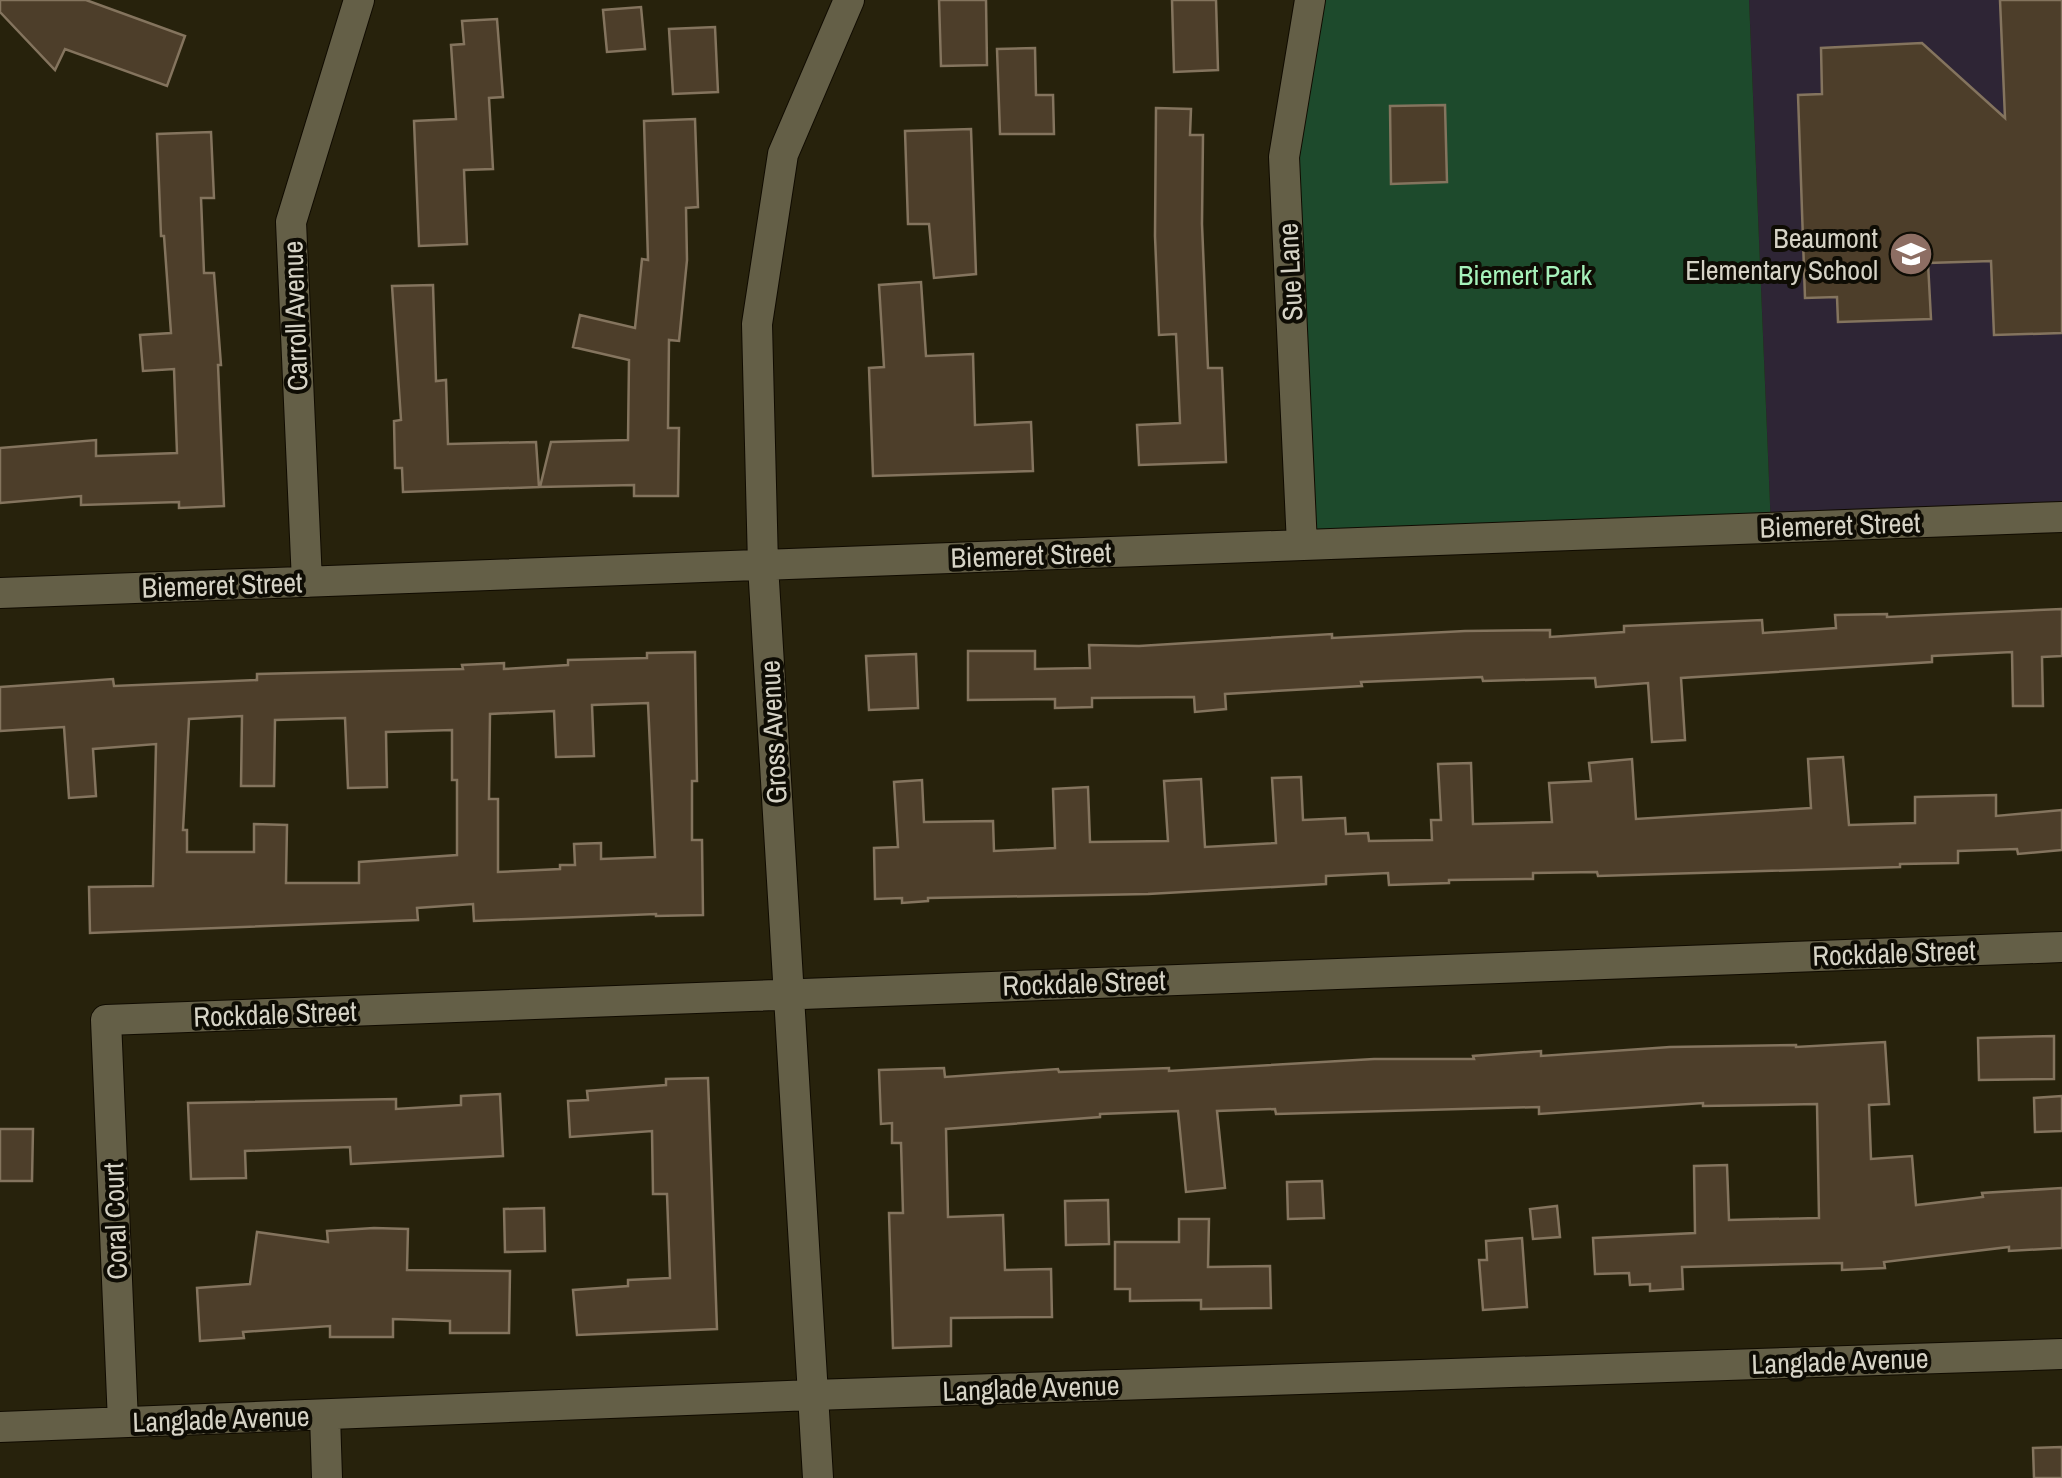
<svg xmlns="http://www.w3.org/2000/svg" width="2062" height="1478" font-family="'Archivo Narrow',sans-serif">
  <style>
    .education { fill: #2e2535 }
    .green { fill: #1d4a2c }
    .building { fill: #4d3e2a; stroke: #84745e; stroke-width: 2.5; fill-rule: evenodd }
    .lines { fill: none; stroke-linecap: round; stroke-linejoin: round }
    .minor-casing { stroke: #100b00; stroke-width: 32 }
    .minor { stroke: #645f47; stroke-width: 30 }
    .labels { text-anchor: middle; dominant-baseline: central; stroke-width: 8; stroke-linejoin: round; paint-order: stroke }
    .poi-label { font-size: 28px; fill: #d6d3c6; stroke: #0e0c04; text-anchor: end }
    .street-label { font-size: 28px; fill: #d6d3c6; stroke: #0e0c04 }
    .park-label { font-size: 28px; fill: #a6f1ba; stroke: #0e0c04 }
  </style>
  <rect width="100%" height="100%" fill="#27220c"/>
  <path class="education" d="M 1749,0 L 2062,0 L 2062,517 L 1771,528 Z"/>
  <path class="green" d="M 1310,0 L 1749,0 L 1771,528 L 1302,545 L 1284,157 Z"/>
  <path class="building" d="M 0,0 L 86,0 L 185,36 L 167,86 L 65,49 L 55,70 L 0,12 Z
    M 939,0 L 986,0 L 987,65 L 941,66 Z
    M 1172,0 L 1216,0 L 1218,70 L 1174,72 Z
    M 2000,0 L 2062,0 L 2062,333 L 1994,335 L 1991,261 L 1928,263 L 1931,319 L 1838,322 L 1837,297 L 1805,298 L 1798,95 L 1822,94 L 1821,48 L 1922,43 L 2005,118 Z
    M 641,7 L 645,49 L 607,52 L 603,10 Z
    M 497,19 L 503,97 L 489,98 L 493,169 L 464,170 L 467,244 L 419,246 L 414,121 L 456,119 L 451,45 L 464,44 L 462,21 Z
    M 715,27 L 718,92 L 673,94 L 669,29 Z
    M 1035,48 L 1036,95 L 1053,95 L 1054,134 L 1000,134 L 997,49 Z
    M 1445,105 L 1447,182 L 1391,184 L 1390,106 Z
    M 1156,108 L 1191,109 L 1190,135 L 1203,135 L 1202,224 L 1208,368 L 1222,368 L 1226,462 L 1139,465 L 1137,425 L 1180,423 L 1176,334 L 1159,335 L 1155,236 Z
    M 695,119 L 698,207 L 686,208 L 687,260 L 679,341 L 669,340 L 668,428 L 679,428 L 678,496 L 634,496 L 634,485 L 540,487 L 551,442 L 628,440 L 629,360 L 573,347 L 580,315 L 635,328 L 642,259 L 648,260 L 644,121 Z
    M 971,129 L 976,274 L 934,278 L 929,224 L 908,224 L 905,131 Z
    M 211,132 L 214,198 L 201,198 L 204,273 L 214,273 L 221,365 L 218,365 L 224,506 L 179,508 L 179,502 L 81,505 L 81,496 L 0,503 L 0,448 L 96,440 L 96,456 L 177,453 L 174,369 L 143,371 L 140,335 L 171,333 L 164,236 L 161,236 L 157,134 Z
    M 921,282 L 926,356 L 973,354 L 975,425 L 1031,422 L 1033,471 L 873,476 L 869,368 L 884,367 L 879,285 Z
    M 433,285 L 436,381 L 446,380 L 448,444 L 536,442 L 539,487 L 403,492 L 402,468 L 395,468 L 394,421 L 401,420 L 392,286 Z
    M 2062,609 L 2062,656 L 2042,657 L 2043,706 L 2013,706 L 2012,652 L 1932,656 L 1932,662 L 1681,678 L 1685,740 L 1652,742 L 1648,683 L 1596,687 L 1595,678 L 1483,681 L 1482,677 L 1361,682 L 1362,686 L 1225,694 L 1226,709 L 1195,712 L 1194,697 L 1092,698 L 1092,707 L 1055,708 L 1055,699 L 968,700 L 968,651 L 1035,651 L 1035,669 L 1090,668 L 1089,645 L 1139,646 L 1332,634 L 1332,638 L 1465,631 L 1550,630 L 1550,637 L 1624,632 L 1624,626 L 1762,620 L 1763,633 L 1836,628 L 1835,615 L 1887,614 L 1887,617 Z
    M 695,652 L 697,781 L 692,781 L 692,840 L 702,840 L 703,915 L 656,916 L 656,914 L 474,921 L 473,904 L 417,908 L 418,920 L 90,933 L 89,887 L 153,886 L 156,744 L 93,749 L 96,796 L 69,798 L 64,727 L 0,731 L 0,687 L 113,679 L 114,686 L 257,680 L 257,674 L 463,669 L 462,665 L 504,663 L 504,669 L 568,665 L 568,660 L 647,658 L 647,653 ZM 648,703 L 655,857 L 601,859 L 601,843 L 574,844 L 575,865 L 560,865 L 560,869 L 498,872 L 498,799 L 489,799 L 490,714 L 554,711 L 556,757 L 594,756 L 592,705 ZM 242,716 L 241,786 L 274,786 L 275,720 L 345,718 L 348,788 L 387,787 L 386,732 L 452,730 L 452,780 L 457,780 L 457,855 L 359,862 L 359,883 L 286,883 L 287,825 L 254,824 L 254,852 L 187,852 L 187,830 L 183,830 L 189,719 Z
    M 916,654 L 918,708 L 869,710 L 866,656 Z
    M 1843,757 L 1849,825 L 1915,823 L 1915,797 L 1996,795 L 1996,816 L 2062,810 L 2062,850 L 2018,854 L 2017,849 L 1958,851 L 1958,863 L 1900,864 L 1900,867 L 1598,876 L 1597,872 L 1533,873 L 1533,879 L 1449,880 L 1449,883 L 1389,885 L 1388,873 L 1326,876 L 1326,884 L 1148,894 L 928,898 L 928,901 L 902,903 L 902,898 L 875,899 L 874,848 L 898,847 L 894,782 L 922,780 L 924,822 L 993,821 L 994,851 L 1055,848 L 1053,789 L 1088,787 L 1090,842 L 1168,841 L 1164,781 L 1201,779 L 1205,847 L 1276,843 L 1272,778 L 1301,777 L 1303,820 L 1345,818 L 1346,834 L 1368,833 L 1369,841 L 1432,840 L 1431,820 L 1441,820 L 1438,764 L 1471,763 L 1473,824 L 1552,822 L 1549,783 L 1591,781 L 1589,763 L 1632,759 L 1636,819 L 1811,808 L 1808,759 Z
    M 2054,1036 L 2054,1079 L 1979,1080 L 1978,1038 Z
    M 1885,1042 L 1889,1104 L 1869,1105 L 1871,1159 L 1912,1156 L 1916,1205 L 1983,1197 L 1982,1193 L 2062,1188 L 2062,1248 L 2009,1251 L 2009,1247 L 1884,1262 L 1885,1268 L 1842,1270 L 1842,1263 L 1682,1267 L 1683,1289 L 1650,1291 L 1650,1284 L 1630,1285 L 1629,1273 L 1595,1274 L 1593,1238 L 1695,1233 L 1694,1166 L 1727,1165 L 1729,1220 L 1819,1218 L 1817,1104 L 1703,1106 L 1703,1103 L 1539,1114 L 1539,1107 L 1276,1114 L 1275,1109 L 1217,1111 L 1225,1188 L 1186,1192 L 1178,1111 L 1100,1114 L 1100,1117 L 946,1129 L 948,1217 L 1003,1215 L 1005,1270 L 1051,1269 L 1052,1317 L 951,1318 L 951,1346 L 893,1348 L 889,1213 L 903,1213 L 901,1143 L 892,1143 L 892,1123 L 881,1124 L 879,1070 L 944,1068 L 945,1077 L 1058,1069 L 1059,1072 L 1169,1068 L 1169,1071 L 1374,1059 L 1474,1059 L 1473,1056 L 1541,1051 L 1541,1056 L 1670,1047 L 1796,1045 L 1796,1047 Z
    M 708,1078 L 717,1329 L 577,1335 L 573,1290 L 628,1286 L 628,1280 L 670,1278 L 667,1194 L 653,1194 L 652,1131 L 570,1137 L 568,1101 L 588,1100 L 587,1091 L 666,1085 L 666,1079 Z
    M 500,1094 L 503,1156 L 351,1164 L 350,1147 L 245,1151 L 246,1178 L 191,1179 L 188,1103 L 396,1099 L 396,1109 L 461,1105 L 461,1096 Z
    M 2062,1096 L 2062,1131 L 2035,1132 L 2034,1098 Z
    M 0,1129 L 33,1129 L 32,1181 L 0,1181 Z
    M 1322,1181 L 1324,1218 L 1288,1219 L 1287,1182 Z
    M 1108,1200 L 1109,1244 L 1066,1245 L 1065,1201 Z
    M 1557,1206 L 1560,1237 L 1533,1239 L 1530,1209 Z
    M 544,1208 L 545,1251 L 505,1252 L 504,1209 Z
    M 1179,1219 L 1209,1219 L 1208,1267 L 1270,1266 L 1271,1308 L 1201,1309 L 1201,1300 L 1130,1301 L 1130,1289 L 1115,1289 L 1115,1242 L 1179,1242 Z
    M 374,1228 L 408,1229 L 407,1270 L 510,1271 L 509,1333 L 450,1333 L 450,1321 L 393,1319 L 393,1337 L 330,1337 L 330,1326 L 243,1332 L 244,1338 L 200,1341 L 197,1288 L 250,1284 L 257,1232 L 328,1242 L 327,1231 Z
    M 1522,1238 L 1527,1307 L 1483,1310 L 1479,1260 L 1487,1260 L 1486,1241 Z
    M 2062,1447 L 2062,1478 L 2034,1478 L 2033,1448 Z"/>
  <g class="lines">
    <g class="minor-casing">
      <path id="minor" d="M 1302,545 L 1284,157 L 1310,0
        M 307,582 L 291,222 L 359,0
        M 0,593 L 2062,517
        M 325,1415 L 327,1478
        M 123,1422 L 106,1020 L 2062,947
        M 0,1427 L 813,1395 L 2062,1354
        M 818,1478 L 763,565 L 757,324 L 783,154 L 849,0"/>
    </g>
    <use href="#minor" class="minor"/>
  </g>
  <defs>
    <g id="school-disc" transform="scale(2.25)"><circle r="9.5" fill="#8d6e63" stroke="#0e0c04"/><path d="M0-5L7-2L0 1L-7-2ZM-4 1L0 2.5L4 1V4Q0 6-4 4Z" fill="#fff"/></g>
  </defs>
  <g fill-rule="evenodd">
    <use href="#school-disc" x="1911" y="254"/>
  </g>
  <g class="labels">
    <g class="poi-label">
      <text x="1878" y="238">Beaumont<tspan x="1878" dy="32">Elementary School</tspan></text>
    </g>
    <g class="street-label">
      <text transform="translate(1290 272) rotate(-93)">Sue Lane</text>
      <text transform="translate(295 316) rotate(-92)">Carroll Avenue</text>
      <text transform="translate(1840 525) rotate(-2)">Biemeret Street</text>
      <text transform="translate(1031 555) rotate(-2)">Biemeret Street</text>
      <text transform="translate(222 585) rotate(-2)">Biemeret Street</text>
      <text transform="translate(773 732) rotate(-93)">Gross Avenue</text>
      <text transform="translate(1894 953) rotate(-2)">Rockdale Street</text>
      <text transform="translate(1084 983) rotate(-2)">Rockdale Street</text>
      <text transform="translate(275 1014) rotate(-2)">Rockdale Street</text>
      <text transform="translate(115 1221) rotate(-92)">Coral Court</text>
      <text transform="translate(1840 1361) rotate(-2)">Langlade Avenue</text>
      <text transform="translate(1031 1388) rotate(-2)">Langlade Avenue</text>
      <text transform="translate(221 1419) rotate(-2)">Langlade Avenue</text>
    </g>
    <g class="park-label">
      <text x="1525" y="275">Biemert Park</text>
    </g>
  </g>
</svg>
